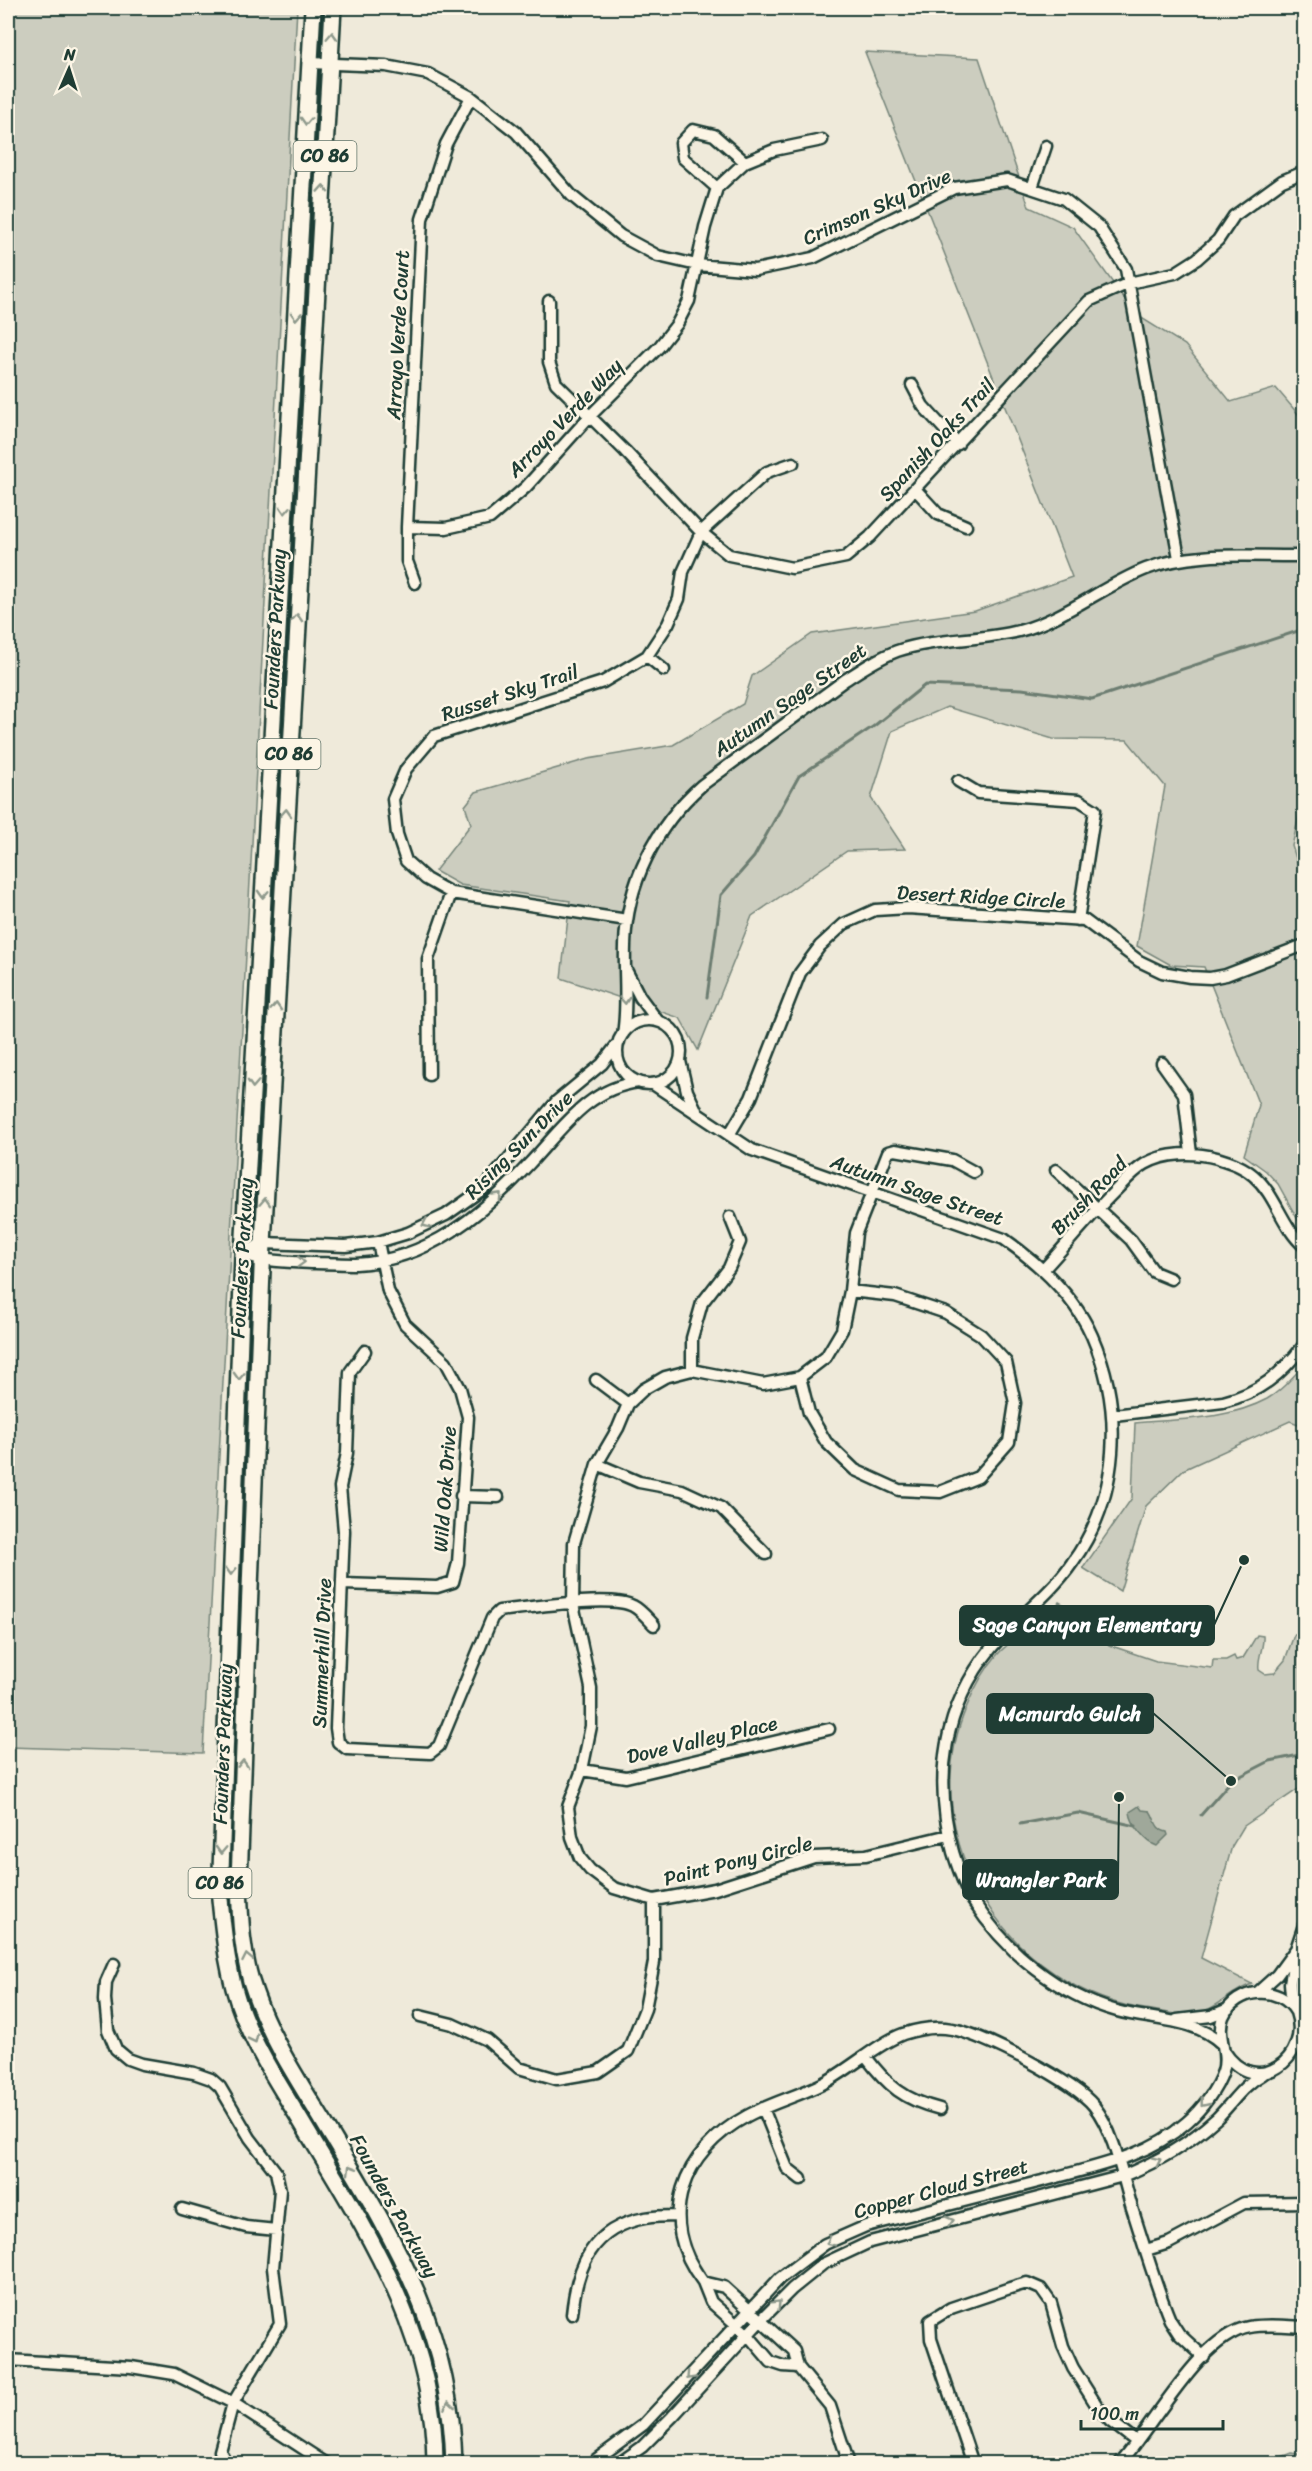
<svg xmlns="http://www.w3.org/2000/svg" width="1312" height="2471" font-family="Sriracha,sans-serif">
  <style>
    .green { fill: #cccdbf; stroke: #76857a; stroke-width: 1.5 }
    .water { fill: #9fa89a; stroke: #6c7d71; stroke-width: 1.5 }
    .lines { fill: none; stroke-linecap: round; stroke-linejoin: round }
    .stream { stroke: #6c7d71; stroke-width: 3 }
    .minor-casing { stroke: #1f3d34; stroke-width: 15 }
    .highway-casing { stroke: #1f3d34; stroke-width: 20 }
    .minor { stroke: #fcf5e5; stroke-width: 10 }
    .highway { stroke: #fcf5e5; stroke-width: 15 }
    .oneway { stroke: #8e998c }
    .labels { text-anchor: middle; dominant-baseline: central; stroke-width: 5; stroke-linejoin: round; paint-order: stroke }
    .shield { fill: #fcf5e5; stroke: #617469; stroke-width: 1.5 }
    .shield-label { font-size: 18px; font-weight: bold; fill: #1f3d34 }
    .street-label { font-size: 20px; fill: #1f3d34; stroke: #fcf5e5 }
    .leader { fill: none; stroke: #1f3d34; stroke-width: 2 }
    .callout-dot { fill: #1f3d34; stroke: #fcf5e5; stroke-width: 2 }
    .callout { fill: #1f3d34; stroke: #1f3d34; stroke-width: 2 }
    .callout-label { font-size: 21px; text-anchor: middle; font-weight: bold; fill: #fff }
  </style>
  <rect width="100%" height="100%" fill="#efeada"/>
  <filter id="ink" filterUnits="userSpaceOnUse"><feTurbulence type="fractalNoise" baseFrequency=".0167" numOctaves="2"/><feDisplacementMap in="SourceGraphic" scale="12" xChannelSelector="R" yChannelSelector="G"/><feConvolveMatrix kernelMatrix="1 2 1 2 8 2 1 2 1" color-interpolation-filters="sRGB"/></filter>
  <g filter="url(#ink)">
    <path class="green" d="M 8,8 L 297,8 L 203,1753 L 8,1747 Z
      M 865,52 L 979,58 L 1029,207 L 1073,227 L 1135,314 L 1185,345 L 1231,402 L 1276,388 L 1304,421 L 1304,794 L 1292,846 L 1304,883 L 1304,1231 L 1278,1184 L 1266,1171 L 1244,1155 L 1259,1105 L 1204,967 L 1171,965 L 1137,946 L 1165,786 L 1127,740 L 1053,739 L 947,707 L 892,731 L 871,798 L 905,849 L 847,851 L 752,916 L 698,1050 L 680,1018 L 561,978 L 570,901 L 460,885 L 435,871 L 471,824 L 465,806 L 476,792 L 588,759 L 673,745 L 743,704 L 752,676 L 812,634 L 975,611 L 1072,577 Z
      M 1304,1365 L 1304,1426 L 1290,1421 L 1183,1470 L 1146,1506 L 1120,1591 L 1083,1568 L 1132,1498 L 1135,1423 C 1178,1419 1228,1420 1267,1399 C 1281,1391 1293,1377 1304,1365 Z
      M 1059,1602 L 1086,1617 L 1098,1633 L 1107,1639 L 1106,1642 L 1109,1645 L 1156,1661 L 1212,1668 L 1213,1660 L 1226,1660 L 1234,1656 L 1236,1660 L 1243,1658 L 1257,1635 L 1263,1636 C 1264,1648 1257,1658 1259,1670 L 1265,1674 L 1274,1673 L 1285,1660 L 1294,1635 L 1297,1635 L 1304,1655 L 1304,1785 L 1244,1826 L 1232,1846 L 1201,1958 L 1252,1984 C 1230,1991 1215,2012 1192,2014 C 1179,2016 1164,2012 1151,2010 C 1011,1992 910,1840 967,1706 C 974,1689 985,1669 997,1655 C 1012,1638 1036,1624 1054,1610 Z
      M 1292,2453 L 1304,2455 L 1304,2463 L 1273,2463 L 1279,2458 Z"/>
    <path class="water" d="M 1139,1806 L 1142,1810 L 1150,1811 C 1156,1819 1154,1829 1167,1832 L 1168,1835 L 1157,1846 C 1146,1842 1131,1824 1130,1812 Z"/>
    <g class="lines">
      <path class="stream" d="M 707,997 L 721,895 L 754,857 L 799,776 L 874,726 L 925,685 L 1022,689 L 1092,699 L 1304,629
        M 1201,1815 L 1231,1781 L 1270,1761 L 1304,1754
        M 1020,1824 L 1078,1813 L 1136,1826"/>
      <g class="minor-casing">
        <path id="minor" d="M 310,63 L 386,66 L 428,74 L 471,97 L 516,132 L 572,196 L 621,236 L 658,256 L 697,265 L 755,270 L 813,258 L 954,188 L 1007,180 L 1064,199 L 1099,227 L 1126,269 L 1179,558
          M 717,188 L 683,158 L 681,143 L 693,130 L 714,135 L 745,162
          M 1032,188 L 1046,146
          M 549,301 L 549,362 L 556,383 L 625,451 L 701,532 L 729,555 L 792,568 L 846,557 L 870,537 L 1089,301 L 1129,283 L 1175,273 L 1197,259 L 1218,240 L 1234,216 L 1282,181 L 1304,172
          M 912,385 L 923,406 L 958,444
          M 916,490 L 938,514 L 966,526
          M 407,527 L 446,528 L 490,518 L 526,487 L 589,417 L 659,347 L 677,324 L 689,301 L 705,227 L 717,188 L 745,162 L 774,150 L 822,140
          M 415,583 L 407,561 L 407,527 L 422,219 L 446,144 L 471,97
          M 647,656 L 664,670
          M 958,781 L 978,793 L 1079,800 L 1095,810 L 1078,920
          M 627,920 L 451,893 L 426,879 L 406,861 L 397,834 L 393,799 L 406,769 L 434,736 L 603,682 L 647,656 L 668,624 L 679,599 L 683,572 L 701,532 L 767,472 L 793,463
          M 626,970 L 640,997 L 657,1020
          M617 1052a32 32 0 1 1 64 0a32 32 0 1 1-64 0Z
          M 623,1034 C 628,1005 624,976 625,946 C 626,885 656,825 702,785 L 845,680 C 862,669 878,658 897,651 C 936,638 979,641 1019,631 C 1064,619 1103,586 1146,569 C 1193,550 1254,557 1304,556
          M 680,1061 L 687,1091 L 696,1110
          M 1162,1063 L 1184,1094 L 1191,1154
          M 429,1075 L 428,959 L 451,893
          M 653,1084 L 752,1150 L 1004,1239 C 1038,1263 1075,1297 1092,1336 C 1124,1410 1120,1497 1072,1563 C 1050,1595 1017,1618 992,1647 C 943,1707 933,1779 953,1852 C 958,1868 964,1886 973,1901 C 1006,1952 1059,1995 1117,2011 C 1152,2021 1194,2017 1222,2044
          M 729,1135 L 751,1098 L 800,973 L 820,946 L 844,924 L 875,910 L 908,908 L 1084,920 L 1139,961 L 1162,972 L 1190,977 L 1210,978 L 1226,975 L 1304,945
          M 1056,1170 L 1131,1240 L 1154,1272 L 1171,1279
          M 243,1254 C 267,1262 291,1262 315,1263 C 329,1263 343,1264 356,1264 C 428,1260 483,1214 529,1164 C 562,1129 588,1088 639,1082
          M 243,1254 L 263,1243 L 346,1246 L 378,1242 L 408,1233 L 446,1215 L 483,1189 L 557,1101 L 602,1064 L 619,1042
          M 1043,1270 C 1067,1244 1089,1217 1114,1192 C 1124,1182 1133,1171 1145,1164 C 1166,1152 1194,1152 1217,1158 C 1230,1162 1243,1166 1254,1176 C 1276,1195 1282,1227 1304,1246
          M 365,1351 L 350,1372 L 347,1453 L 340,1487 L 344,1531 L 336,1728 L 338,1742 L 347,1749 L 430,1753 L 439,1746 L 492,1618 L 499,1611 C 526,1608 612,1594 633,1606 C 641,1610 648,1619 654,1625
          M 692,1370 L 692,1338 L 702,1303 L 729,1268 L 740,1242 L 730,1217
          M 800,1377 L 809,1413 L 826,1442 L 855,1470 L 899,1490 L 940,1492 L 978,1477 L 1009,1442 L 1015,1403 L 1006,1362 L 981,1335 L 946,1313 L 895,1296 L 850,1291
          M 596,1380 L 628,1404
          M 1114,1415 L 1223,1402 C 1259,1393 1282,1374 1304,1345
          M 597,1464 L 639,1482 L 682,1490 L 721,1508 L 766,1554
          M 461,1496 L 498,1497
          M 342,1584 L 437,1587 L 453,1582 L 458,1563 L 468,1417 L 460,1388 L 446,1362 L 405,1324 L 388,1291 L 378,1242
          M 582,1770 L 626,1777 L 829,1729
          M 949,1835 L 866,1855 L 814,1857 L 715,1889 L 654,1900 L 614,1888 L 590,1870 L 580,1858 L 572,1837 L 568,1807 L 582,1770 L 591,1726 L 591,1688 L 573,1604 L 574,1543 L 597,1464 L 618,1428 L 628,1404 L 644,1389 L 665,1377 L 692,1370 L 763,1384 L 800,1377 L 826,1357 L 842,1330 L 850,1291 L 856,1233 L 888,1152 L 895,1150 L 952,1160 L 974,1172
          M 1296,1949 L 1304,1925
          M 114,1964 L 106,1982 L 105,1999 L 108,2030 L 116,2049 L 128,2059 L 142,2064 L 194,2073 L 211,2079 L 220,2087 L 250,2138 L 276,2172 L 280,2190 L 273,2268 L 280,2324 L 233,2403 L 220,2451 L 227,2464
          M 1258,1992 L 1277,1975 L 1296,1949 L 1290,1983 L 1292,2006
          M 420,2016 L 452,2024 L 487,2040 L 519,2068 L 557,2079 L 598,2072 L 628,2051 L 645,2009 L 654,1962 L 654,1900
          M 1177,2020 L 1211,2016 L 1228,2009
          M 866,2057 C 888,2086 904,2100 940,2109
          M 763,2108 L 787,2168 L 801,2179
          M 182,2209 L 246,2227 L 276,2230
          M 1146,2250 L 1169,2243 L 1244,2203 L 1304,2202
          M 703,2282 C 655,2219 682,2151 747,2116 C 771,2103 798,2096 822,2084 C 848,2071 878,2043 903,2034 C 918,2029 936,2026 952,2029 C 983,2034 1075,2082 1094,2106 C 1114,2131 1123,2178 1132,2208 C 1144,2245 1155,2284 1170,2320 L 1179,2334 L 1204,2357
          M 572,2314 C 577,2265 592,2228 645,2218 C 656,2216 667,2216 678,2216
          M 8,2360 L 131,2367 L 174,2374 L 233,2403 L 327,2464
          M 798,2367 L 783,2366 L 771,2362 L 748,2335 L 711,2302 L 703,2282 L 724,2287 L 794,2351 L 798,2367 L 830,2406 L 849,2464
          M 590,2464 L 643,2425 L 780,2278 L 825,2244 L 866,2226 C 924,2211 983,2196 1042,2181 C 1092,2167 1147,2158 1187,2122 C 1202,2109 1217,2089 1223,2071 C 1229,2052 1216,2036 1223,2017 C 1236,1987 1280,1984 1296,2012 C 1312,2058 1255,2100 1224,2051
          M 618,2464 L 642,2447 L 672,2417 L 761,2320 L 792,2289 L 823,2264 L 870,2242 L 1123,2176 C 1161,2160 1187,2145 1217,2118 C 1233,2102 1243,2085 1263,2074
          M 973,2464 L 931,2339 L 930,2321 L 951,2308 L 1010,2288 L 1027,2283 L 1041,2289 L 1051,2303 L 1063,2346 L 1073,2368 L 1097,2406 L 1110,2421 L 1137,2442
          M 1119,2464 C 1153,2428 1199,2336 1249,2327 C 1267,2324 1286,2326 1304,2327"/>
      </g>
      <g class="highway-casing">
        <path id="highway" d="M 313,8 L 243,1254 L 220,1899 C 224,1938 228,1978 243,2015 C 257,2051 279,2085 299,2118 C 364,2227 435,2331 435,2464
          M 333,8 L 263,1243 L 239,1881 C 240,1919 242,1958 255,1993 C 271,2039 298,2080 323,2121 C 391,2235 451,2326 454,2464"/>
      </g>
      <use href="#minor" class="minor"/>
      <use href="#highway" class="highway"/>
    </g>
    <defs><path id="oneway-chevron" d="M-2-3.5L2.5 0L-2 3.5" fill="none" stroke-width="1.6" stroke-linecap="round" stroke-linejoin="round" transform="scale(1.5)"/></defs>
    <g class="oneway">
      <use href="#oneway-chevron" transform="translate(332 36) rotate(-87)"/>
      <use href="#oneway-chevron" transform="translate(306 121) rotate(93)"/>
      <use href="#oneway-chevron" transform="translate(323 189) rotate(-86)"/>
      <use href="#oneway-chevron" transform="translate(296 316) rotate(93)"/>
      <use href="#oneway-chevron" transform="translate(285 510) rotate(93)"/>
      <use href="#oneway-chevron" transform="translate(297 618) rotate(-87)"/>
      <use href="#oneway-chevron" transform="translate(286 813) rotate(-87)"/>
      <use href="#oneway-chevron" transform="translate(263 894) rotate(93)"/>
      <use href="#oneway-chevron" transform="translate(625 1000) rotate(86)"/>
      <use href="#oneway-chevron" transform="translate(276 1007) rotate(-87)"/>
      <use href="#oneway-chevron" transform="translate(253 1084) rotate(93)"/>
      <use href="#oneway-chevron" transform="translate(498 1196) rotate(-46)"/>
      <use href="#oneway-chevron" transform="translate(265 1202) rotate(-87)"/>
      <use href="#oneway-chevron" transform="translate(426 1224) rotate(156)"/>
      <use href="#oneway-chevron" transform="translate(301 1262) rotate(2)"/>
      <use href="#oneway-chevron" transform="translate(239 1376) rotate(92)"/>
      <use href="#oneway-chevron" transform="translate(231 1571) rotate(92)"/>
      <use href="#oneway-chevron" transform="translate(243 1764) rotate(-88)"/>
      <use href="#oneway-chevron" transform="translate(221 1850) rotate(92)"/>
      <use href="#oneway-chevron" transform="translate(247 1958) rotate(-101)"/>
      <use href="#oneway-chevron" transform="translate(254 2039) rotate(64)"/>
      <use href="#oneway-chevron" transform="translate(1204 2103) rotate(129)"/>
      <use href="#oneway-chevron" transform="translate(1157 2161) rotate(-26)"/>
      <use href="#oneway-chevron" transform="translate(351 2169) rotate(-121)"/>
      <use href="#oneway-chevron" transform="translate(950 2221) rotate(-15)"/>
      <use href="#oneway-chevron" transform="translate(830 2242) rotate(153)"/>
      <use href="#oneway-chevron" transform="translate(777 2304) rotate(-45)"/>
      <use href="#oneway-chevron" transform="translate(690 2376) rotate(133)"/>
      <use href="#oneway-chevron" transform="translate(449 2405) rotate(-99)"/>
    </g>
  </g>
  <g class="labels">
    <g class="shield">
      <rect x="293.5" y="141" width="63" height="30" rx="4.5"/>
      <rect x="257.5" y="739" width="63" height="30" rx="4.5"/>
      <rect x="188.5" y="1868" width="63" height="30" rx="4.5"/>
    </g>
    <g class="shield-label">
      <text x="325" y="156">CO 86</text>
      <text x="289" y="754">CO 86</text>
      <text x="220" y="1883">CO 86</text>
    </g>
    <g class="street-label">
      <text transform="translate(877 207) rotate(-24)">Crimson Sky Drive</text>
      <text transform="translate(398 335) rotate(-87)">Arroyo Verde Court</text>
      <text transform="translate(565 418) rotate(-46)">Arroyo Verde Way</text>
      <text transform="translate(937 440) rotate(-47)">Spanish Oaks Trail</text>
      <text transform="translate(275 629) rotate(-87)">Founders Parkway</text>
      <text transform="translate(510 693) rotate(-18)">Russet Sky Trail</text>
      <text transform="translate(790 700) rotate(-35)">Autumn Sage Street</text>
      <text transform="translate(981 897) rotate(3)">Desert Ridge Circle</text>
      <text transform="translate(519 1145) rotate(-45)">Rising Sun Drive</text>
      <text transform="translate(917 1190) rotate(19)">Autumn Sage Street</text>
      <text transform="translate(1089 1196) rotate(-46)">Brush Road</text>
      <text transform="translate(242 1258) rotate(-87)">Founders Parkway</text>
      <text transform="translate(445 1489) rotate(-86)">Wild Oak Drive</text>
      <text transform="translate(322 1653) rotate(-88)">Summerhill Drive</text>
      <text transform="translate(702 1740) rotate(-13)">Dove Valley Place</text>
      <text transform="translate(223 1744) rotate(-88)">Founders Parkway</text>
      <text transform="translate(738 1861) rotate(-14)">Paint Pony Circle</text>
      <text transform="translate(941 2189) rotate(-15)">Copper Cloud Street</text>
      <text transform="translate(394 2206) rotate(61)">Founders Parkway</text>
    </g>
  </g>
  <path class="leader" d="M1244 1560L1214 1625M1231 1781L1153 1713M1119 1797L1118 1880"/>
  <g class="callout-dot">
    <circle cx="1244" cy="1560" r="6"/>
    <circle cx="1231" cy="1781" r="6"/>
    <circle cx="1119" cy="1797" r="6"/>
  </g>
  <g class="callout">
    <rect x="960" y="1606" width="254" height="39" rx="6"/>
    <rect x="987" y="1694" width="166" height="39" rx="6"/>
    <rect x="963" y="1860" width="155" height="39" rx="6"/>
  </g>
  <g class="callout-label">
    <text x="1087" y="1632">Sage Canyon Elementary</text>
    <text x="1070" y="1721">Mcmurdo Gulch</text>
    <text x="1041" y="1887">Wrangler Park</text>
  </g>
  <rect width="1312" height="2471" fill="none" stroke="#fcf5e5" stroke-width="30"/>
  <rect x="15" y="15" width="1282" height="2441" fill="none" stroke="#1f3d34" stroke-width="2" filter="url(#ink)"/>
  <g transform="translate(69 69) rotate(3)" stroke="#fcf5e5" stroke-width="4.5" paint-order="stroke">
  <path d="M0-4.5L10 22L0 15L-10 22Z" fill="#1f3d34"/>
  <text y="-9" font-size="16" font-weight="bold" text-anchor="middle" fill="#1f3d34">N</text>
  </g>
  <path d="M1081 2420v9h142v-9" fill="none" stroke="#1f3d34" stroke-width="3"/>
  <text x="1090" y="2420" font-size="18" fill="#1f3d34" stroke="#fcf5e5" stroke-width="4.5" paint-order="stroke">100 m</text>
</svg>
